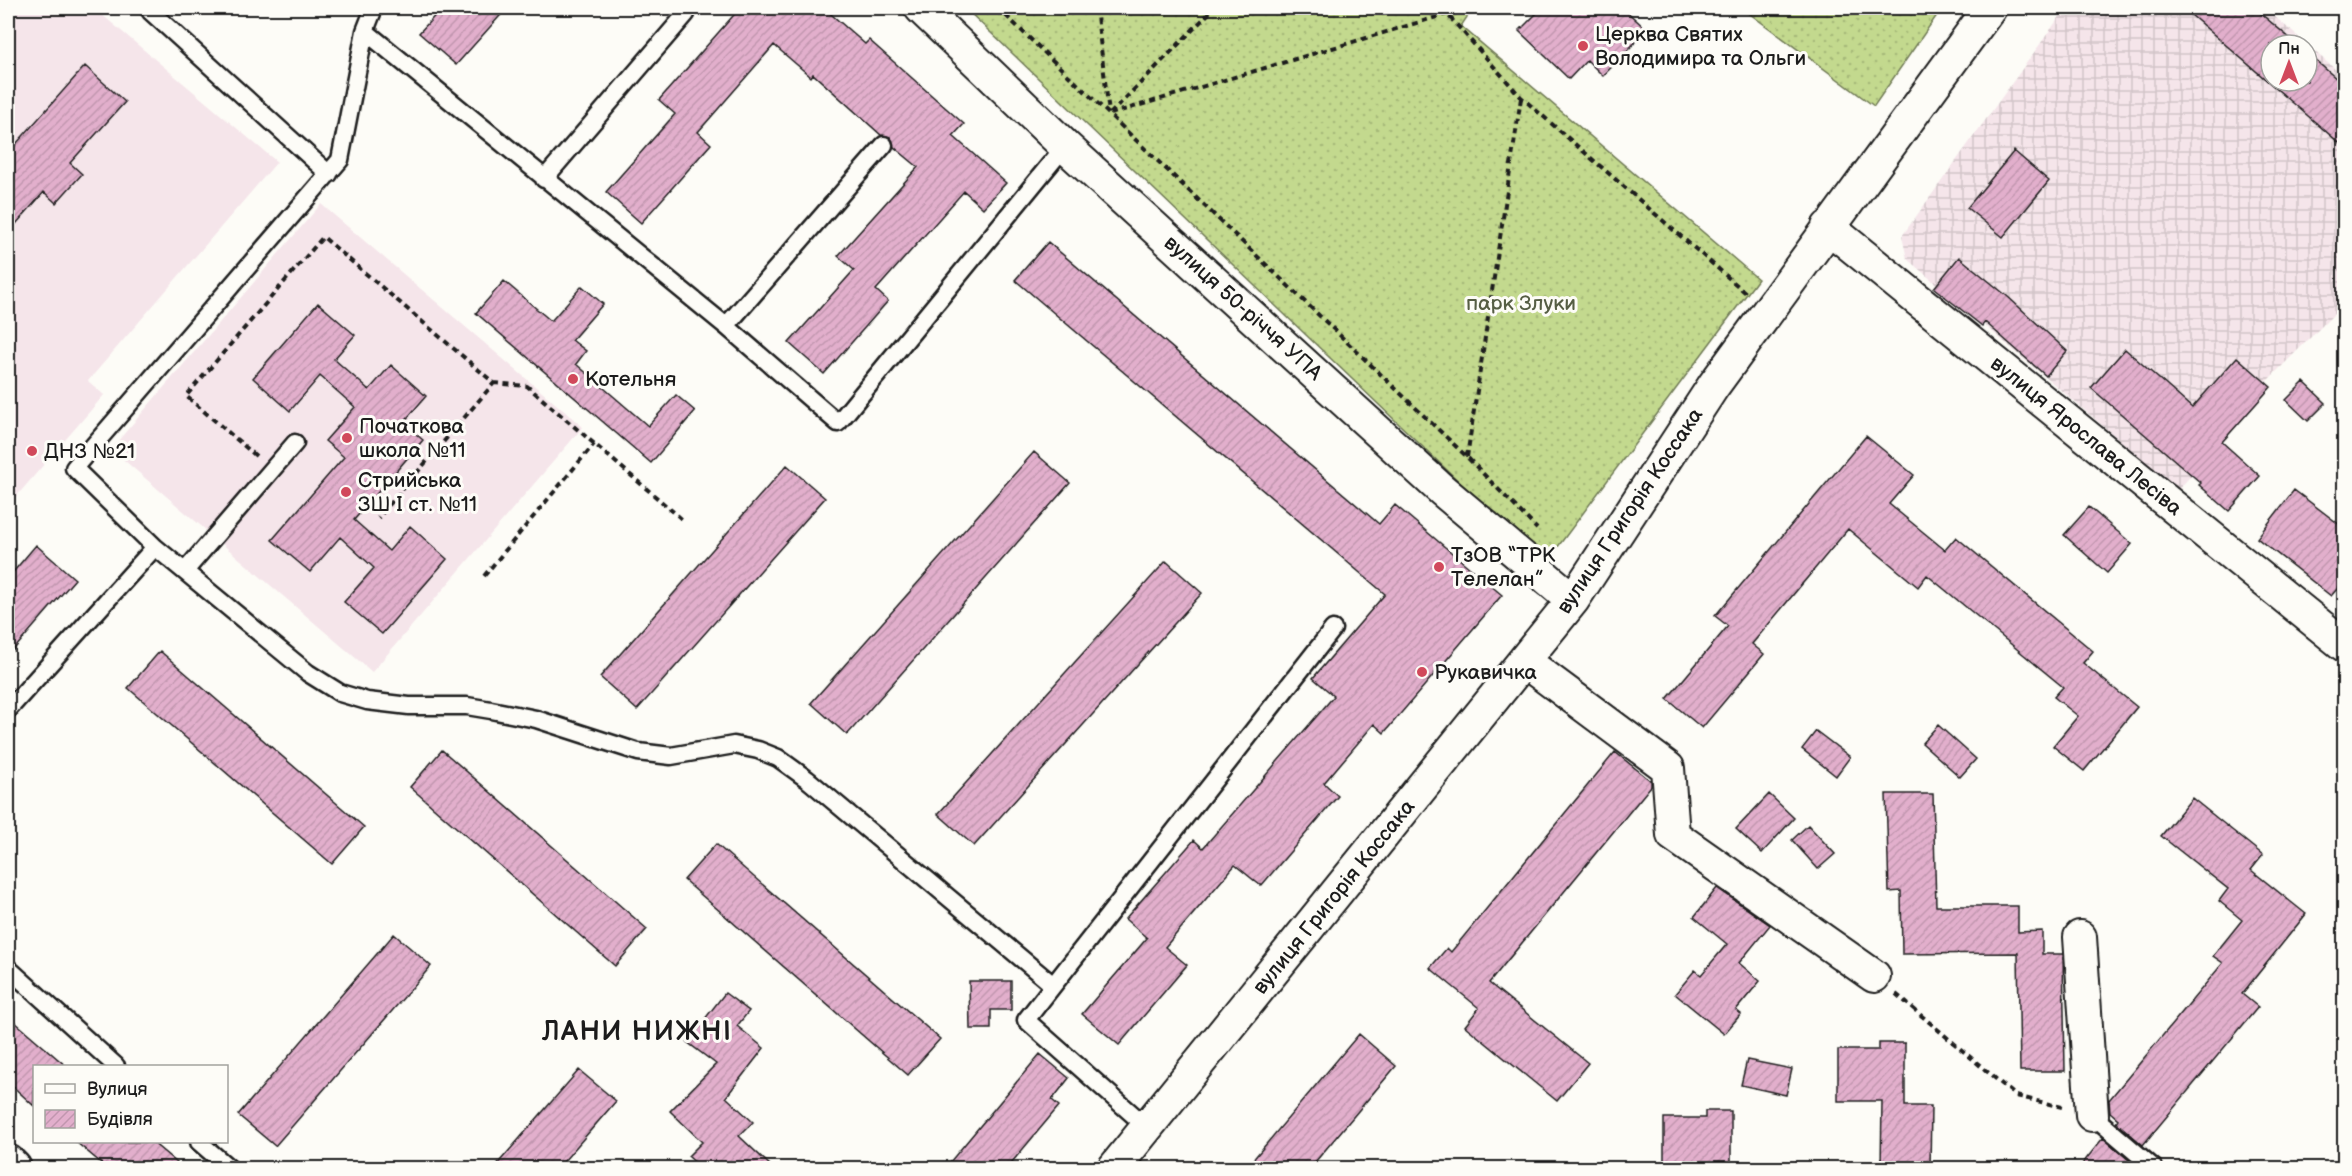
<svg xmlns="http://www.w3.org/2000/svg" width="2352" height="1176" font-family="'Balsamiq Sans',sans-serif">
  <style>
    .built { fill: #f5e5ea }
    .industrial { fill: url(#industrial-grid); fill-rule: evenodd }
    .grass { fill: url(#grass-dots); stroke: #707a55; stroke-width: 1.5 }
    .building { fill: url(#building-hatch); stroke: #1c1c1c; stroke-width: 1.5 }
    .lines { fill: none; stroke-linecap: round; stroke-linejoin: round }
    .lane-casing { stroke: #1c1c1c; stroke-width: 21 }
    .street-casing { stroke: #1c1c1c; stroke-width: 36 }
    .secondary-casing { stroke: #1c1c1c; stroke-width: 38 }
    .path { stroke: #1c1c1c; stroke-width: 4; stroke-dasharray: 6 4.5; stroke-linecap: butt }
    .lane { stroke: #fdfcf7; stroke-width: 16 }
    .street { stroke: #fdfcf7; stroke-width: 32 }
    .secondary { stroke: #fdfcf7; stroke-width: 33 }
    .poi-dot { fill: #d1495b; stroke: #fdfcf7; stroke-width: 2 }
    .labels { text-anchor: middle; dominant-baseline: central; stroke-width: 6; stroke-linejoin: round; paint-order: stroke }
    .poi-label { font-size: 21px; fill: #1c1c1c; stroke: #fdfcf7; text-anchor: start }
    .park-label { font-size: 21px; fill: #565e44; stroke: #fdfcf7 }
    .street-label { font-size: 21px; fill: #1c1c1c; stroke: #fdfcf7 }
    .district-label { font-size: 27px; font-weight: bold; letter-spacing: 1.5px; fill: #1c1c1c; stroke: #fdfcf7 }
  </style>
  <defs>
    <pattern id="industrial-grid" width="8" height="8" patternUnits="userSpaceOnUse" patternTransform="scale(1.5)"><rect width="8" height="8" fill="#f5e5ea"/><path d="M0 4h8M4 0v8" fill="none" stroke="#d1c4c8"/></pattern>
    <pattern id="grass-dots" width="8" height="8" patternUnits="userSpaceOnUse" patternTransform="scale(1.5)"><rect width="8" height="8" fill="#c3d98e"/><path d="M2 2h.1M6 6h.1" fill="none" stroke="#a7ba7a" stroke-width="1.8" stroke-linecap="round"/></pattern>
    <pattern id="building-hatch" width="6" height="6" patternUnits="userSpaceOnUse" patternTransform="scale(1.5)"><rect width="6" height="6" fill="#e2afcc"/><path d="M-1 1l2-2M0 6l6-6M5 7l2-2" fill="none" stroke="#c196af"/></pattern>
  </defs>
  <rect width="100%" height="100%" fill="#fdfcf7"/>
  <filter id="ink" filterUnits="userSpaceOnUse"><feTurbulence type="fractalNoise" baseFrequency=".0167" numOctaves="2"/><feDisplacementMap in="SourceGraphic" scale="12" xChannelSelector="R" yChannelSelector="G"/><feConvolveMatrix kernelMatrix="1 2 1 2 8 2 1 2 1" color-interpolation-filters="sRGB"/></filter>
  <g filter="url(#ink)">
    <path class="built" d="M 8,8 L 94,8 L 277,162 L 88,381 L 104,395 L 8,506 Z
      M 321,204 L 583,427 L 372,672 L 111,449 Z"/>
    <path class="industrial" d="M 2066,8 L 2265,8 L 2344,77 L 2344,304 L 2266,382 L 2271,387 L 2178,490 L 1907,259 L 1902,236 ZM 2271,45 L 2307,45 L 2307,81 L 2271,81 Z"/>
    <path class="grass" d="M 965,8 L 1473,8 L 1461,26 L 1758,279 L 1545,564 Z
      M 1742,8 L 1942,8 L 1874,106 Z"/>
    <path class="building" d="M 442,8 L 507,8 L 456,65 L 419,33 Z
      M 740,8 L 824,8 L 865,44 L 869,40 L 964,124 L 953,136 L 1006,183 L 983,208 L 964,191 L 876,290 L 888,301 L 824,374 L 789,343 L 854,270 L 838,256 L 918,167 L 894,147 L 890,137 L 881,135 L 813,74 L 811,77 L 774,45 L 698,132 L 711,144 L 641,223 L 606,192 L 675,114 L 659,100 Z
      M 1542,8 L 1623,8 L 1647,30 L 1603,76 L 1587,60 L 1569,79 L 1519,31 Z
      M 2183,8 L 2254,8 L 2298,45 L 2271,45 L 2271,81 L 2307,81 L 2307,53 L 2338,80 L 2344,85 L 2344,147 Z
      M 85,66 L 125,102 L 70,163 L 82,174 L 56,203 L 44,192 L 8,233 L 8,153 Z
      M 2014,151 L 2049,181 L 2003,237 L 1967,208 Z
      M 1048,242 L 1379,524 L 1395,505 L 1502,595 L 1384,733 L 1374,724 L 1324,783 L 1338,796 L 1261,886 L 1235,865 L 1165,947 L 1187,965 L 1119,1045 L 1082,1014 L 1147,938 L 1125,919 L 1194,840 L 1203,848 L 1334,696 L 1313,678 L 1385,594 L 1015,280 Z
      M 1959,257 L 2007,296 L 2067,351 L 2046,376 L 1985,322 L 1982,326 L 1934,288 Z
      M 504,281 L 551,321 L 582,286 L 603,304 L 572,340 L 586,351 L 576,364 L 648,426 L 676,395 L 695,411 L 651,463 L 476,313 Z
      M 318,303 L 355,335 L 334,359 L 369,390 L 391,365 L 426,396 L 403,423 L 423,440 L 354,520 L 389,551 L 410,526 L 447,559 L 382,634 L 344,602 L 374,568 L 340,537 L 310,572 L 272,540 L 344,457 L 325,441 L 355,407 L 320,376 L 290,411 L 253,378 Z
      M 2125,349 L 2192,408 L 2237,357 L 2271,387 L 2222,442 L 2260,476 L 2229,511 L 2199,485 L 2201,483 L 2091,388 Z
      M 2304,382 L 2326,403 L 2308,421 L 2286,400 Z
      M 1866,436 L 1914,475 L 1889,504 L 1945,550 L 1956,537 L 2093,651 L 2083,663 L 2137,707 L 2084,771 L 2053,746 L 2078,716 L 2054,697 L 2063,687 L 1927,575 L 1918,587 L 1848,529 L 1752,644 L 1764,654 L 1702,728 L 1667,699 L 1728,626 L 1715,616 Z
      M 1034,452 L 1070,483 L 847,735 L 811,703 Z
      M 787,465 L 825,498 L 637,710 L 600,677 Z
      M 2294,490 L 2344,528 L 2344,581 L 2331,596 L 2257,538 Z
      M 2089,507 L 2132,544 L 2107,573 L 2064,535 Z
      M 36,545 L 75,579 L 8,656 L 8,578 Z
      M 1166,561 L 1202,593 L 974,846 L 938,814 Z
      M 160,651 L 364,827 L 332,864 L 128,688 Z
      M 1938,725 L 1976,759 L 1960,777 L 1922,743 Z
      M 1816,731 L 1850,757 L 1836,776 L 1802,749 Z
      M 442,750 L 647,929 L 615,966 L 410,787 Z
      M 1615,752 L 1651,781 L 1651,786 L 1489,983 L 1588,1063 L 1557,1101 L 1465,1026 L 1479,1008 L 1430,968 L 1447,948 L 1451,952 Z
      M 1769,794 L 1794,818 L 1762,853 L 1736,829 Z
      M 1886,794 L 1933,794 L 1936,906 L 2018,906 L 2018,932 L 2042,931 L 2042,954 L 2063,954 L 2065,1071 L 2020,1071 L 2018,953 L 1902,954 L 1901,891 L 1889,892 Z
      M 2192,798 L 2263,855 L 2251,870 L 2306,914 L 2242,994 L 2258,1007 L 2143,1145 L 2116,1122 L 2118,1119 L 2110,1112 L 2109,1100 L 2223,963 L 2213,956 L 2242,920 L 2219,901 L 2228,889 L 2161,836 Z
      M 1808,825 L 1835,854 L 1818,869 L 1792,840 Z
      M 716,844 L 940,1039 L 908,1075 L 684,880 Z
      M 1717,888 L 1770,925 L 1739,963 L 1760,981 L 1736,1010 L 1741,1014 L 1724,1034 L 1675,994 L 1695,970 L 1701,975 L 1727,944 L 1694,917 Z
      M 394,934 L 431,966 L 275,1146 L 238,1115 Z
      M 969,981 L 1011,981 L 1011,1010 L 991,1010 L 991,1029 L 970,1029 Z
      M 725,993 L 749,1011 L 737,1026 L 764,1048 L 726,1097 L 753,1122 L 739,1136 L 773,1168 L 701,1168 L 688,1156 L 702,1142 L 670,1111 L 716,1064 L 687,1042 Z
      M 8,1016 L 66,1066 L 34,1066 L 34,1106 L 8,1082 Z
      M 1359,1034 L 1396,1066 L 1310,1168 L 1246,1168 Z
      M 1879,1043 L 1905,1043 L 1905,1106 L 1931,1106 L 1930,1168 L 1881,1168 L 1882,1101 L 1838,1101 L 1838,1050 L 1879,1050 Z
      M 1040,1054 L 1069,1078 L 1052,1100 L 1059,1106 L 1007,1168 L 945,1168 Z
      M 1747,1060 L 1792,1069 L 1786,1095 L 1741,1085 Z
      M 579,1070 L 616,1101 L 558,1168 L 494,1168 Z
      M 1705,1111 L 1731,1111 L 1731,1168 L 1664,1168 L 1664,1118 L 1705,1118 Z
      M 2103,1138 L 2130,1161 L 2123,1168 L 2079,1168 Z
      M 76,1142 L 152,1142 L 183,1168 L 107,1168 Z"/>
    <g class="lines">
      <g class="lane-casing">
        <path id="lane" d="M 374,8 L 365,31 L 726,326 L 838,423 L 1065,146
          M 150,11 L 329,174
          M 544,179 L 686,14
          M 726,326 L 884,145
          M 155,547 L 74,468 L 340,160 L 365,31
          M 185,571 L 295,443
          M 8,710 L 155,547 L 308,673 L 340,693 L 367,701 L 409,706 L 467,706 L 491,710 L 536,719 L 638,752 L 671,756 L 734,745 L 758,750 L 778,758 L 807,779 L 1053,985
          M 8,968 L 116,1066
          M 2092,1115 L 2154,1168
          M 1148,1128 L 1026,1020 L 1333,629
          M 199,1142 L 229,1168"/>
      </g>
      <g class="street-casing">
        <path id="street" d="M 921,8 L 1065,146 L 1442,490 L 1573,600
          M 1828,227 L 2344,645
          M 1524,661 L 1668,768 L 1673,835 L 1874,976
          M 2080,937 L 2092,1115
          M 1114,1168 L 1573,600 L 1714,385 L 1990,8"/>
      </g>
      <g class="secondary-casing">
        <path id="secondary" d="M 8,1162 L 14,1168"/>
      </g>
      <path class="path" d="M 998,8 L 1467,457 L 1537,529
        M 1096,8 L 1109,113
        M 1450,8 L 1447,14 L 1521,97 L 1746,293
        M 1110,114 L 1447,14
        M 1110,114 L 1214,8
        M 494,383 L 527,386 L 684,521
        M 256,456 L 186,396 L 323,237 L 494,383 L 378,518
        M 1467,457 L 1521,98
        M 484,576 L 594,444
        M 1896,994 L 2016,1096 L 2062,1107"/>
      <use href="#lane" class="lane"/>
      <use href="#street" class="street"/>
      <use href="#secondary" class="secondary"/>
    </g>
  </g>
  <g class="poi-dot">
    <circle cx="1583" cy="46" r="6"/>
    <circle cx="573" cy="379" r="6"/>
    <circle cx="347" cy="438" r="6"/>
    <circle cx="32" cy="451" r="6"/>
    <circle cx="346" cy="492" r="6"/>
    <circle cx="1439" cy="567" r="6"/>
    <circle cx="1422" cy="672" r="6"/>
  </g>
  <g class="labels">
    <g class="poi-label">
      <text x="1595" y="34">Церква Святих<tspan x="1595" dy="24">Володимира та Ольги</tspan></text>
      <text x="585" y="379">Котельня</text>
      <text x="359" y="426">Початкова<tspan x="359" dy="24">школа №11</tspan></text>
      <text x="44" y="451">ДНЗ №21</text>
      <text x="358" y="480">Стрийська<tspan x="358" dy="24">ЗШ I ст. №11</tspan></text>
      <text x="1451" y="555">ТзОВ “ТРК<tspan x="1451" dy="24">Телелан”</tspan></text>
      <text x="1434" y="672">Рукавичка</text>
    </g>
    <g class="park-label">
      <text x="1521" y="303">парк Злуки</text>
    </g>
    <g class="street-label">
      <text transform="translate(1243 308) rotate(42)">вулиця 50-річчя УПА</text>
      <text transform="translate(2086 436) rotate(39)">вулиця Ярослава Лесіва</text>
      <text transform="translate(1630 511) rotate(-56)">вулиця Григорія Коссака</text>
      <text transform="translate(1334 897) rotate(-51)">вулиця Григорія Коссака</text>
    </g>
    <g class="district-label">
      <text x="637" y="1032">ЛАНИ НИЖНІ</text>
    </g>
  </g>
  <rect width="2352" height="1176" fill="none" stroke="#fdfcf7" stroke-width="30"/>
  <rect x="15" y="15" width="2322" height="1146" fill="none" stroke="#1c1c1c" stroke-width="2" filter="url(#ink)"/>
  <rect x="33" y="1065" width="195" height="78" fill="#fdfcf7" stroke="#a3a29f" stroke-width="1.5"/>
  <rect x="45" y="1084" width="30" height="9" fill="#fdfcf7" stroke="#a3a29f" stroke-width="1.5"/>
  <text x="87" y="1095" font-size="18" fill="#1c1c1c">Вулиця</text>
  <rect x="45" y="1110" width="30" height="18" fill="url(#building-hatch)" stroke="#a3a29f" stroke-width="1.5"/>
  <text x="87" y="1125" font-size="18" fill="#1c1c1c">Будівля</text>
  <g transform="translate(2289 63)"><circle r="28" fill="#fdfcf7" stroke="#a3a29f" stroke-width="1.5"/>
  <path d="M0-4.5L10 22L0 15L-10 22Z" fill="#d1495b"/>
  <text y="-9" font-size="16" font-weight="bold" text-anchor="middle" fill="#1c1c1c">Пн</text>
  </g>
</svg>
